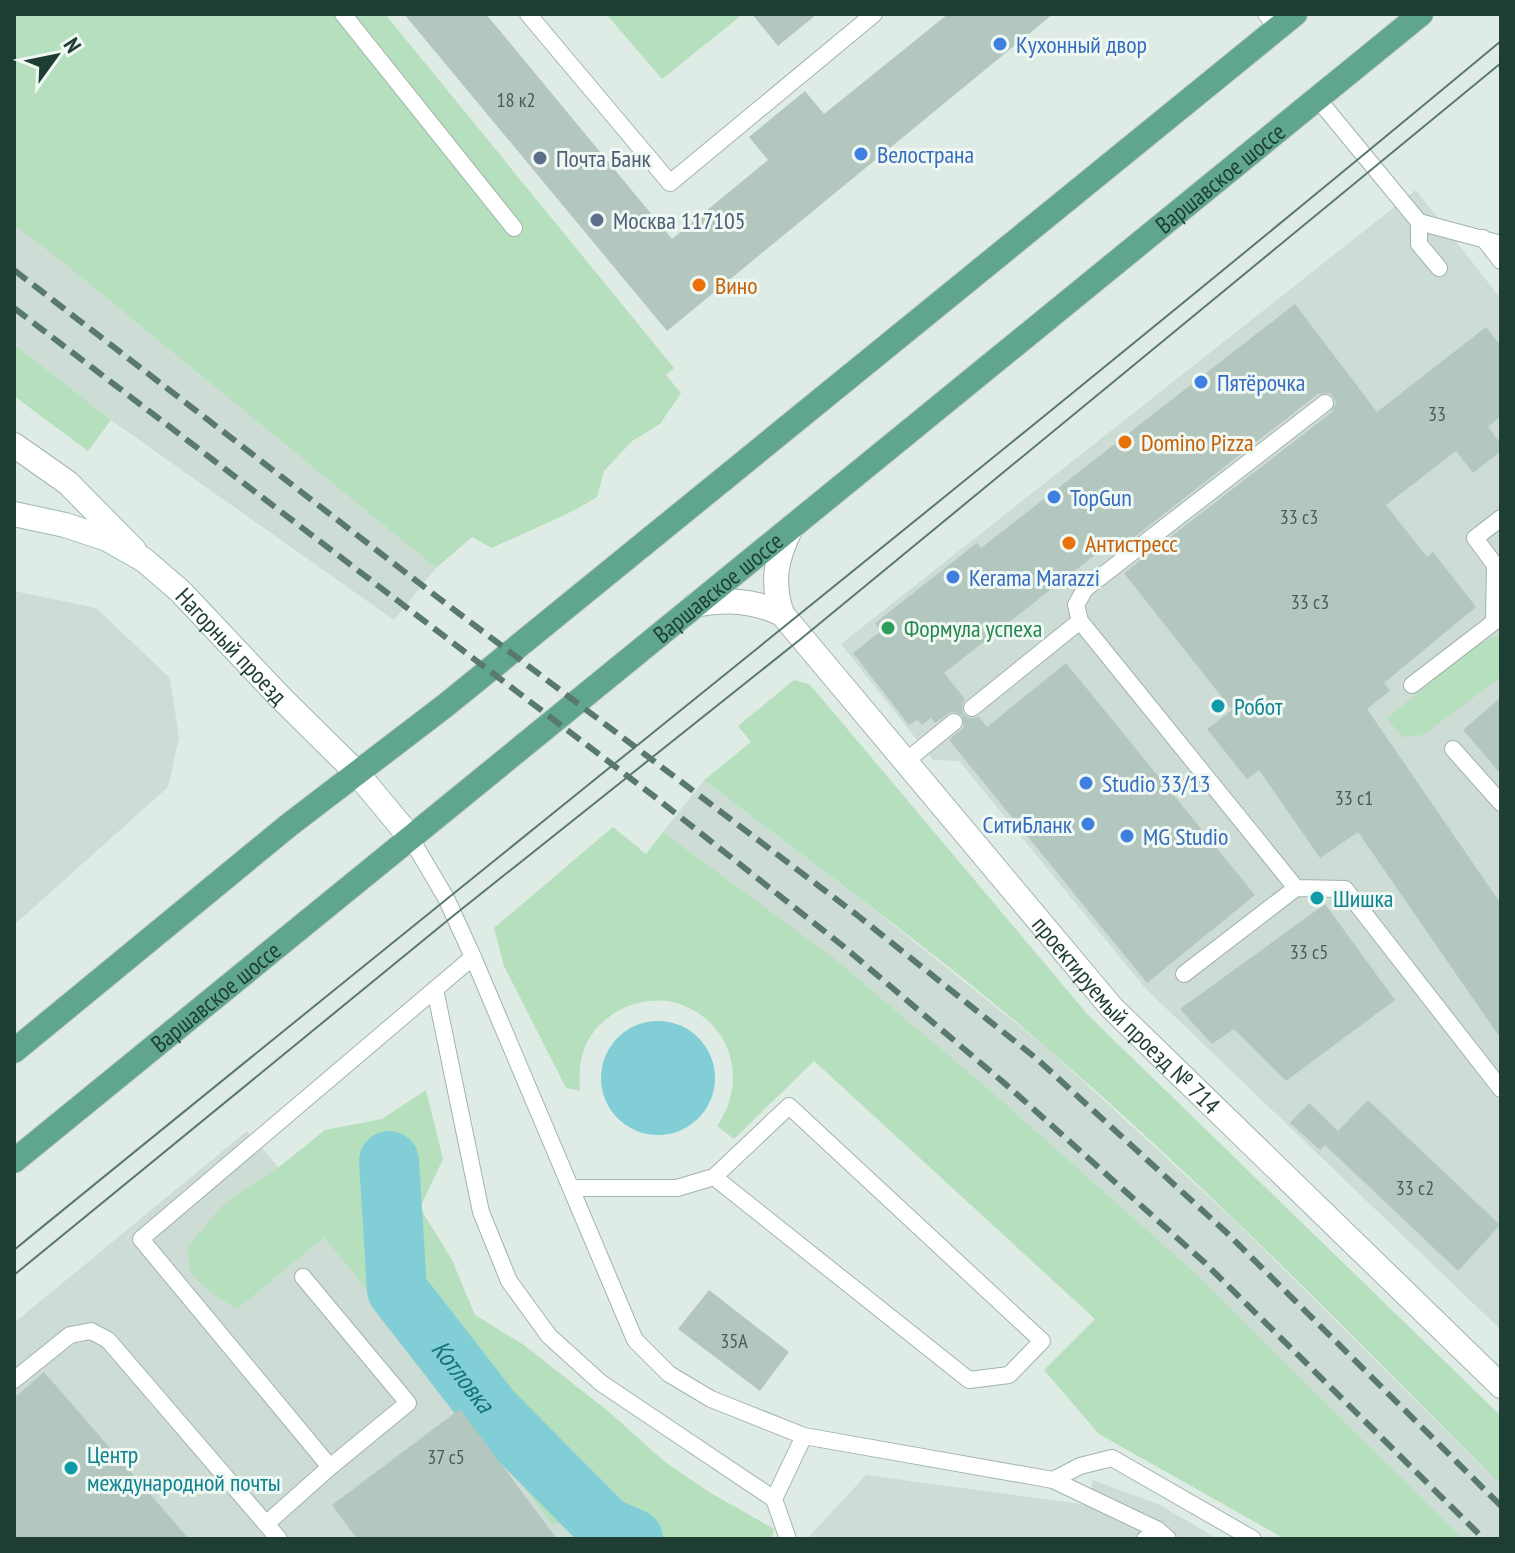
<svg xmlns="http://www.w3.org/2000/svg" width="1515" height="1553" font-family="'PT Sans Narrow',sans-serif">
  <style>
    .built { fill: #cddcd4 }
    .green { fill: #b6dfbe }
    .water { fill: #81ced6 }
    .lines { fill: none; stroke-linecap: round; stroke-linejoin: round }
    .river { stroke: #81ced6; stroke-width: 60 }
    .building { fill: #b4c7be }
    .lane-casing { stroke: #a1b4ac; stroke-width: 18 }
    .street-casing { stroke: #a1b4ac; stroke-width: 26 }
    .secondary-casing { stroke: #9cb9ad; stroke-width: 26 }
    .primary-casing { stroke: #c0c9c6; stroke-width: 26 }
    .lane { stroke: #fff; stroke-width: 16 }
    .street { stroke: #fff; stroke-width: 24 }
    .secondary { stroke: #fff; stroke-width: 24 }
    .primary { stroke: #5fa58f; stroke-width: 24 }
    .tram { stroke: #59796e; stroke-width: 2 }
    .rail { stroke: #59796e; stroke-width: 6; stroke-dasharray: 16 8; stroke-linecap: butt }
    .shop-dot { fill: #3f7fe0; stroke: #f0f8f3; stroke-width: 3 }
    .service-dot { fill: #5c6f8a; stroke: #f0f8f3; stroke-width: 3 }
    .food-dot { fill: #e8710a; stroke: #f0f8f3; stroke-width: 3 }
    .leisure-dot { fill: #2e9e5b; stroke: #f0f8f3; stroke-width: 3 }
    .culture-dot { fill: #0f9aa8; stroke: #f0f8f3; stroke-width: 3 }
    .labels { text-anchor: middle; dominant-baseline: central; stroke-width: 6; stroke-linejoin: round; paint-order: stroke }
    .number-label { font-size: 20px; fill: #446056 }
    .shop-label { font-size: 24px; fill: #366cbe; stroke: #f0f8f3; text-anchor: start }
    .service-label { font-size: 24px; fill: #4e5e75; stroke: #f0f8f3; text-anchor: start }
    .street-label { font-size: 24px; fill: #1e3d33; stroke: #f0f8f3 }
    .food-label { font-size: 24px; fill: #c56008; stroke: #f0f8f3; text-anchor: start }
    .leisure-label { font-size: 24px; fill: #27864d; stroke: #f0f8f3; text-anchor: start }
    .culture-label { font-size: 24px; fill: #0d838f; stroke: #f0f8f3; text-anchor: start }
    .water-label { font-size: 26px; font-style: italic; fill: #14737e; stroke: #f0f8f3 }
  </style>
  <rect width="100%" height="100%" fill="#dfece5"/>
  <path class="built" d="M 1416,190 L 1501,299 L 1501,1330 L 1146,989 L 959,761 L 933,760 L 841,644 Z
    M 14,225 L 65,264 L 436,568 L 394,620 L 111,420 L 14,344 Z
    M 14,591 L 96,608 L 170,678 L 179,738 L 168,787 L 14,925 Z
    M 704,780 L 866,903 L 1047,1048 L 1236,1222 L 1501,1485 L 1501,1539 L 1463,1539 L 1194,1272 L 1000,1099 L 834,958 L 663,832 Z
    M 247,1131 L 600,1539 L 14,1539 L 14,1323 Z
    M 866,1475 L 1088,1505 L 1093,1480 L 1160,1505 L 1218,1539 L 807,1539 Z"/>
  <path class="green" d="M 14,14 L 385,14 L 674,368 L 666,375 L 681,393 L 660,424 L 632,441 L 604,471 L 597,497 C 564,518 527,531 492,548 L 472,537 L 436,568 L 65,264 L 14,225 Z
    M 606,14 L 743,14 L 662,79 Z
    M 14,344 L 111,420 L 88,451 L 14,396 Z
    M 1501,634 L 1501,677 L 1423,735 L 1402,737 L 1387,718 L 1476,646 Z
    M 794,680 L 809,684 L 823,700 L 1088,1015 L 1501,1416 L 1501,1485 C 1353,1336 1206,1185 1047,1048 C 938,954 819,868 704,780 L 751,742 L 738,726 Z
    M 613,827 L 646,854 L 663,832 L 834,958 L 1000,1099 L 1194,1272 L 1463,1539 L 1285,1539 L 1099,1434 L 1044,1370 L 1095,1319 L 814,1061 L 734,1139 L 717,1126 C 746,1085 735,1029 687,1007 C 650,989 599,1010 584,1049 C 579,1063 579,1077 580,1091 L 566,1088 L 504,966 L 494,928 Z
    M 426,1090 L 443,1159 L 420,1208 L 452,1260 L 475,1315 L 524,1345 L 609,1412 L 665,1462 L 709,1492 L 774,1529 L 772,1539 L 596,1539 L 584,1523 L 552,1524 L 455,1396 L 324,1237 L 237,1309 L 214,1295 L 191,1273 L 187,1248 L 220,1208 L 240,1192 L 274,1171 L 325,1130 L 382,1119 Z"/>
  <path class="water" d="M601 1078a57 57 0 1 1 114 0a57 57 0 1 1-114 0Z"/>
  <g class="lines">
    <path class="river" id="s1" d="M 389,1161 L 397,1290 L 491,1411 L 606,1527 L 633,1539"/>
  </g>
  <path class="building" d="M 404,14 L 486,14 L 672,239 L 768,160 L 749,137 L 805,91 L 824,114 L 948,14 L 1053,14 L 667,331 Z
    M 752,14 L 817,14 L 778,46 Z
    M 1295,304 L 1377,412 L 1486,327 L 1501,346 L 1501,416 L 1488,427 L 1501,444 L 1501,451 L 1473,473 L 1456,451 L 1386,505 L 1427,557 L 1433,552 L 1476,607 L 1384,683 L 1390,691 L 1367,709 L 1501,904 L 1501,1039 L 1358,832 L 1320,858 L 1259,770 L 1247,779 L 1207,729 L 1232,710 L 1124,573 L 1332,412 L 1336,402 L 1330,393 L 1318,394 L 1110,556 L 1104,548 L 944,673 L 965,699 L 962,705 L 963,714 L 969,718 L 979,717 L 987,727 L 1066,663 L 1255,895 L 1147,983 L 949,740 L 964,727 L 962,715 L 952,711 L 935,723 L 931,718 L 922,725 L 917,720 L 909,725 L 853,653 L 881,631 L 875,623 L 977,543 L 981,548 Z
    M 1501,697 L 1501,774 L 1463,730 Z
    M 1325,904 L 1395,1000 L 1286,1081 L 1234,1029 L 1212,1044 L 1180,1009 Z
    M 1368,1100 L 1500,1225 L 1458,1271 L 1325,1145 L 1320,1150 L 1290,1123 L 1309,1103 L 1338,1131 Z
    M 709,1290 L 789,1352 L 760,1391 L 678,1329 Z
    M 44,1372 L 189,1539 L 14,1539 L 14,1398 Z
    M 460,1409 L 557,1539 L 357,1539 L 332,1505 Z"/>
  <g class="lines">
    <g class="lane-casing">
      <path id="lane" d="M 343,14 L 514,228
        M 528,14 L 670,183 L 874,14
        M 1266,14 L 1277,28
        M 1317,98 L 1419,222 L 1501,244
        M 1419,222 L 1419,244 L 1439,268
        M 1483,238 L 1501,261
        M 1080,621 L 1296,888 L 1184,974
        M 1412,685 L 1494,622 L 1495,565 L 1475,538 L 1501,518
        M 972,708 L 1080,621 L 1076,605 L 1085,589 L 1325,403
        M 1453,749 L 1501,803
        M 906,761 L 954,722
        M 410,837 L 446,898 L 473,957 L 635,1340 L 669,1374 L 711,1399 L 804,1436
        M 1296,888 L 1345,889 L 1501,1089
        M 435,989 L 481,1212 L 509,1281 L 549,1336 L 601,1383 L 774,1499 L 804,1436 L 1053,1480 L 1158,1530
        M 571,1188 L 677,1188 L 714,1177 L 969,1380 L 1009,1375 L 1042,1341 L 789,1106 L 714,1177
        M 303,1277 L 408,1403 L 330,1467 L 141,1239 L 473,957
        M 14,1380 L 70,1335 L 91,1331 L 108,1340 L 279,1539
        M 1053,1480 L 1080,1466 L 1112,1458 L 1253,1539
        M 774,1499 L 788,1539
        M 266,1524 L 330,1467
        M 1145,1539 L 1158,1530 L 1168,1539"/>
    </g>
    <g class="street-casing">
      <g id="street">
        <path d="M 14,445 L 68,483 L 134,550"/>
        <path id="s2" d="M 695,605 C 726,599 753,600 782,614 L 1112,1008 L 1501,1386"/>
        <path d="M 782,614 C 771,582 776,558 791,528"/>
      </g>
    </g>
    <g class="secondary-casing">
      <g id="secondary">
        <path id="s3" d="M 14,514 L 65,525 L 107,539 L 144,560 L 180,591 L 280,697 L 356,772 L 410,837"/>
      </g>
    </g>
    <g class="primary-casing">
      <g id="primary">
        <path d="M 14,1051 L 289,825 L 446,705 L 1295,14"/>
        <path id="s4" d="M 14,1161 L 1421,14"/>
      </g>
    </g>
    <use href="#lane" class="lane"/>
    <use href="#street" class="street"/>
    <use href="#secondary" class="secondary"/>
    <use href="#primary" class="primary"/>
    <path class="tram" d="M 14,1250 C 509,846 1010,449 1501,41
      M 14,1275 L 453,916 L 802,638 L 1501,63"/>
    <path class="rail" d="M 14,270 L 432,593 L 857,915 L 1037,1059 L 1226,1232 L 1501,1506
      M 14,308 L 655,797 L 843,946 L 1010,1088 L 1204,1262 L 1484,1539"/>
  </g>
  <g class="shop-dot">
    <circle cx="1000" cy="44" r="8"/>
    <circle cx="861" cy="154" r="8"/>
    <circle cx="1201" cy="382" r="8"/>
    <circle cx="1054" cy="497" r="8"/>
    <circle cx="953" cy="577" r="8"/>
    <circle cx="1086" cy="783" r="8"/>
    <circle cx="1088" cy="824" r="8"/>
    <circle cx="1127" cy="836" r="8"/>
  </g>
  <g class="service-dot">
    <circle cx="540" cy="158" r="8"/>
    <circle cx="597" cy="220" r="8"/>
  </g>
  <g class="food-dot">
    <circle cx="699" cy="285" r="8"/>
    <circle cx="1125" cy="442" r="8"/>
    <circle cx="1069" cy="543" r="8"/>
  </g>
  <circle class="leisure-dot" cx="888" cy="628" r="8"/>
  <g class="culture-dot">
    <circle cx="1218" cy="706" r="8"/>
    <circle cx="1317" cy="898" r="8"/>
    <circle cx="71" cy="1468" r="8"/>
  </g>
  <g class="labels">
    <g class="number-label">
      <text x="516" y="100">18 к2</text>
      <text x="1437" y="414">33</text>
      <text x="1299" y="517">33 с3</text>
      <text x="1310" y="602">33 с3</text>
      <text x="1354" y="798">33 с1</text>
      <text x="1309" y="952">33 с5</text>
      <text x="1415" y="1188">33 с2</text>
      <text x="734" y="1341">35А</text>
      <text x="446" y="1457">37 с5</text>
    </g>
    <g class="shop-label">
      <text x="1016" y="44">Кухонный двор</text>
      <text x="877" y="154">Велострана</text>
      <text x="1217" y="382">Пятёрочка</text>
      <text x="1070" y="497">TopGun</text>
      <text x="969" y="577">Kerama Marazzi</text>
      <text x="1102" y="783">Studio 33/13</text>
      <text x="1072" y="824" text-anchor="end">СитиБланк</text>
      <text x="1143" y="836">MG Studio</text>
    </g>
    <g class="service-label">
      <text x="556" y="158">Почта Банк</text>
      <text x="613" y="220">Москва 117105</text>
    </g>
    <g class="street-label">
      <text stroke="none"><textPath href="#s4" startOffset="1556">Варшавское шоссе</textPath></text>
      <text stroke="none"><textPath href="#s4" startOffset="908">Варшавское шоссе</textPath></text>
      <text stroke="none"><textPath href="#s3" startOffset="262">Нагорный проезд</textPath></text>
      <text stroke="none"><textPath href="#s4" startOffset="260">Варшавское шоссе</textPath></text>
      <text stroke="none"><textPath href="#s2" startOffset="618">проектируемый проезд № 714</textPath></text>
    </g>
    <g class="food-label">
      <text x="715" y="285">Вино</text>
      <text x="1141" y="442">Domino Pizza</text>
      <text x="1085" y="543">Антистресс</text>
    </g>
    <g class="leisure-label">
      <text x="904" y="628">Формула успеха</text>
    </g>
    <g class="culture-label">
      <text x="1234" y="706">Робот</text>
      <text x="1333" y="898">Шишка</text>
      <text x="87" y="1454">Центр<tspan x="87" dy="28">международной почты</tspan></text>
    </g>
    <g class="water-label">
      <text stroke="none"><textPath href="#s1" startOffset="238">Котловка</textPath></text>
    </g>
  </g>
  <rect width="1515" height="1553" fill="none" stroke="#1e3d33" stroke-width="32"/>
  <g transform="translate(56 56) rotate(57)" stroke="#f0f8f3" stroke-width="6" paint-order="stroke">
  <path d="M0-6L14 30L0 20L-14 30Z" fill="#1e3d33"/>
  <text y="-12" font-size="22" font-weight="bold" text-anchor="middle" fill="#1e3d33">N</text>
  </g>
</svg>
